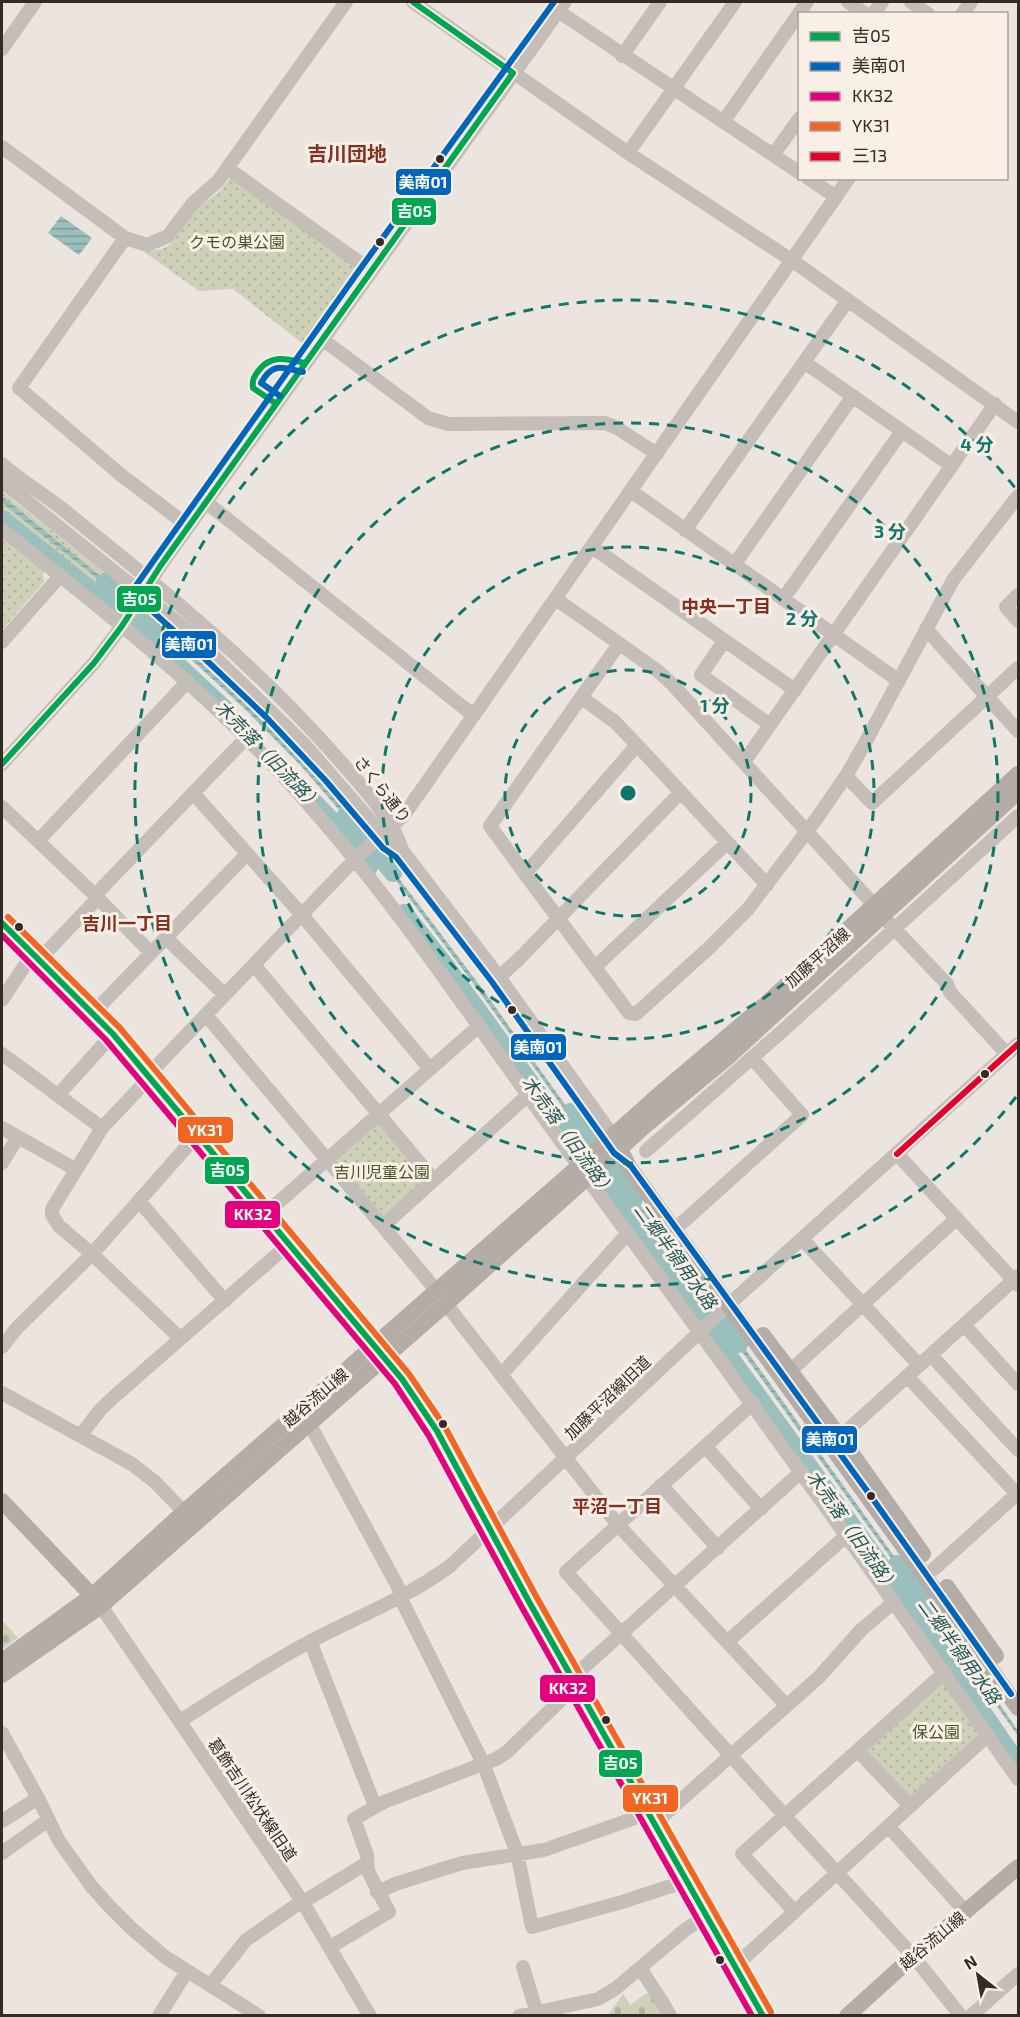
<svg xmlns="http://www.w3.org/2000/svg" width="1020" height="2017" font-family="'Exo 2','Noto Sans JP',sans-serif">
  <style>
    .cemetery { fill: url(#cemetery-stones) }
    .park { fill: url(#park-dots) }
    .water { fill: url(#water-rules) }
    .lines { fill: none; stroke-linecap: round; stroke-linejoin: round }
    .river { stroke: #9bbfbc; stroke-width: 18 }
    .minor { stroke: #c5bdb8; stroke-width: 14 }
    .major { stroke: #b4aca7; stroke-width: 16 }
    .bus-1-casing { stroke: #f9efe6; stroke-width: 10 }
    .bus-2-casing { stroke: #f9efe6; stroke-width: 10 }
    .bus-3-casing { stroke: #f9efe6; stroke-width: 10 }
    .bus-4-casing { stroke: #f9efe6; stroke-width: 10 }
    .bus-5-casing { stroke: #f9efe6; stroke-width: 10 }
    .bus-1 { stroke: #00a651; stroke-width: 6 }
    .bus-2 { stroke: #0065bd; stroke-width: 6 }
    .bus-3 { stroke: #e5007d; stroke-width: 6 }
    .bus-4 { stroke: #f26522; stroke-width: 6 }
    .bus-5 { stroke: #e4002b; stroke-width: 6 }
    .ring { fill: none; stroke: #0f766e; stroke-width: 3; stroke-dasharray: 10 8 }
    .bus-dot { fill: #362a27; stroke: #f9efe6; stroke-width: 2 }
    .labels { text-anchor: middle; dominant-baseline: central; stroke-width: 6; stroke-linejoin: round; paint-order: stroke }
    .park-label { font-size: 16px; fill: #48542a; stroke: #f9efe6 }
    .street-label { font-size: 16px; fill: #362a27; stroke: #f9efe6 }
    .neighbourhood-label { font-size: 18px; font-weight: bold; fill: #86301f; stroke: #f9efe6 }
    .water-label { font-size: 18px; font-style: italic; fill: #1c5857; stroke: #f9efe6 }
    .quarter-label { font-size: 20px; font-weight: bold; fill: #86301f; stroke: #f9efe6 }
    .centre { fill: #0f766e; stroke: #f9efe6; stroke-width: 3 }
    .ring-label { font-size: 18px; text-anchor: middle; font-weight: bold; fill: #0f766e; stroke: #f9efe6; stroke-width: 6; stroke-linejoin: round; paint-order: stroke }
    .line-badge { stroke: #f9efe6; stroke-width: 2 }
    .badge-label { font-size: 16px; text-anchor: middle; font-weight: bold; fill: #fff }
  </style>
  <defs>
    <pattern id="cemetery-stones" width="16" height="16" patternUnits="userSpaceOnUse" patternTransform="scale(1.5)"><rect width="16" height="16" fill="#ced1b8"/><path d="M2 7V4a2 2 0 0 1 4 0v3zM10 15v-3a2 2 0 0 1 4 0v3z" fill="#b2b49e"/></pattern>
    <pattern id="park-dots" width="8" height="8" patternUnits="userSpaceOnUse" patternTransform="scale(1.5)"><rect width="8" height="8" fill="#ced1b8"/><path d="M2 2h.1M6 6h.1" fill="none" stroke="#b2b49e" stroke-width="1.8" stroke-linecap="round"/></pattern>
    <pattern id="water-rules" width="6" height="5" patternUnits="userSpaceOnUse" patternTransform="scale(1.5)"><rect width="6" height="5" fill="#9bbfbc"/><path d="M0 2.5h6" fill="none" stroke="#7f9b99"/></pattern>
  </defs>
  <rect width="100%" height="100%" fill="#ece5df"/>
  <path class="cemetery" d="M 2,1620 L 18,1638 L 2,1649 Z
    M 651,1990 L 666,2016 L 607,2016 L 623,1994 L 630,2005 Z"/>
  <path class="park" d="M 232,176 L 359,267 L 303,344 L 233,289 L 199,291 L 144,252 L 162,249 L 171,244 L 198,207 L 218,193 Z
    M 2,491 L 130,593 L 116,617 L 2,526 Z
    M 2,539 L 43,571 L 44,582 L 2,630 Z
    M 376,1123 L 381,1124 L 425,1177 L 426,1181 L 386,1217 L 382,1216 L 337,1163 L 338,1157 Z
    M 942,1682 L 979,1730 L 977,1737 L 912,1797 L 908,1798 L 868,1753 L 869,1749 Z"/>
  <path class="water" d="M 61,216 L 92,238 L 79,255 L 48,233 Z
    M 2,496 L 125,596 L 123,599 L 2,503 Z
    M 149,615 L 247,705 L 304,764 L 364,832 L 361,835 L 301,766 L 245,709 L 146,618 Z
    M 379,852 L 481,987 L 584,1131 L 582,1134 L 478,990 L 377,855 Z
    M 617,1180 L 622,1180 L 711,1301 L 707,1304 L 665,1242 Z
    M 728,1325 L 912,1581 L 909,1583 L 724,1327 Z
    M 917,1589 L 1010,1719 L 1018,1731 L 1018,1736 L 914,1590 Z"/>
  <g class="lines">
    <path class="river" d="M 2,519 L 136,626 L 226,710
      M 105,582 L 164,632
      M 309,797 L 337,826 L 369,867
      M 346,815 L 393,873
      M 404,913 L 445,965 L 898,1589 L 1018,1764
      M 570,1112 L 634,1199
      M 696,1284 L 739,1344
      M 897,1564 L 930,1610"/>
    <path class="minor" d="M 413,2 L 628,153 L 793,261 L 1018,422
      M 848,2 L 866,14
      M 911,2 L 928,14
      M 558,11 L 800,173
      M 873,14 L 882,2
      M 962,14 L 971,2
      M 2,49 L 35,2
      M 622,56 L 660,2
      M 723,122 L 807,2
      M 2,147 L 125,238 L 147,245 L 168,236 L 193,203 L 218,181 L 346,2
      M 628,153 L 735,2
      M 773,155 L 800,118
      M 227,168 L 370,270
      M 808,178 L 836,197
      M 125,238 L 19,388 L 121,475 L 188,526
      M 322,339 L 428,418 L 448,424 L 605,423 L 617,428 L 657,454
      M 804,362 L 952,466
      M 2,464 C 23,483 49,497 71,516 C 166,592 260,669 340,761 C 360,784 395,822 402,850
      M 2,481 L 188,631 L 304,744 L 389,842 L 402,850 L 499,977 L 613,1136
      M 631,491 L 899,681
      M 206,502 L 473,715
      M 2,530 C 104,610 206,690 293,787 C 400,905 485,1039 579,1166
      M 685,530 L 848,300
      M 592,547 L 795,690
      M 734,565 L 853,396
      M 1018,595 L 1006,607 L 1018,621
      M 556,599 L 658,671 L 673,685 L 874,905
      M 783,599 L 902,431
      M 926,629 L 1018,731
      M 724,641 L 701,675 L 770,725
      M 2,642 L 60,576
      M 582,698 L 615,722 L 637,745 L 525,874 L 490,826 L 619,644
      M 637,745 L 767,885
      M 744,762 L 995,404
      M 2,764 L 94,663 L 122,626 L 161,565 L 565,2
      M 846,776 L 872,803 L 1018,668
      M 193,793 L 302,915 L 430,1069
      M 2,807 L 96,896 L 151,953
      M 38,841 L 188,681
      M 525,874 L 629,1013 L 636,1014 L 710,947 L 748,909 L 817,818 L 846,776 L 865,743 L 953,580 L 1018,496
      M 888,922 L 947,984 L 950,992 L 1007,1054
      M 2,923 L 83,1002 L 113,1034 L 402,1379 L 437,1431 L 528,1600 L 763,2016
      M 166,938 L 224,994
      M 40,959 L 94,902 L 99,891 L 246,738
      M 254,965 L 434,1180
      M 595,967 L 727,843
      M 499,977 L 519,959 L 681,792
      M 2,1000 L 33,953
      M 93,1013 L 247,854
      M 206,1015 L 437,1291
      M 2,1054 L 102,1128
      M 148,1075 L 357,857 L 404,815 L 849,178
      M 150,1077 L 102,1128 L 52,1209 L 52,1215 L 59,1226 L 92,1254 L 180,1338
      M 58,1095 L 113,1034
      M 2,1128 L 75,1169
      M 646,1151 L 788,1026 L 1018,816
      M 897,1154 L 1018,1285
      M 2,1163 L 18,1137
      M 587,1178 C 733,1377 877,1577 1018,1779
      M 139,1201 L 225,1301
      M 264,1215 L 479,1026
      M 682,1223 L 802,1115 L 752,1058
      M 383,1226 L 527,1096
      M 803,1240 L 919,1365
      M 446,1304 L 618,1525 L 786,1705
      M 964,1325 L 1018,1384
      M 2,1347 L 16,1329 L 92,1254 L 197,1135
      M 931,1355 L 1018,1450
      M 790,1371 L 957,1218
      M 502,1374 L 628,1233
      M 907,1376 L 1018,1495
      M 2,1393 L 132,1464 L 155,1482 L 184,1512
      M 753,1403 L 566,1572 L 785,1816 L 913,1956 L 961,2016
      M 309,1423 L 403,1596
      M 81,1435 L 100,1410 L 116,1395 L 289,1244
      M 840,1437 L 1018,1276
      M 705,1446 L 761,1509
      M 661,1485 L 718,1548
      M 934,1569 L 1018,1493
      M 400,1597 L 483,1763 L 517,1853 L 532,1927 L 622,1902 L 674,1885 L 685,1879
      M 101,1606 L 302,1901 L 370,2016
      M 310,1641 L 375,1806
      M 727,1642 L 847,1535
      M 573,1677 L 802,1471
      M 180,1721 C 224,1693 267,1664 313,1640 C 359,1616 408,1597 450,1566 L 736,1298 L 1018,1044
      M 2,1733 L 39,1800 L 59,1841 L 92,1887 L 110,1907 L 131,1928 L 165,1957 L 259,2016
      M 858,1751 L 910,1806
      M 2,1821 L 38,1798
      M 653,1821 L 664,1815 L 819,1677 L 861,1630 L 894,1602
      M 888,1826 L 966,1912
      M 2,1853 L 48,1820
      M 377,1892 L 398,1883 L 462,1863 L 544,1850 L 635,1818 L 647,1810
      M 303,1902 L 367,1863
      M 794,1911 L 742,1854 L 945,1672
      M 330,1947 L 389,1912 L 368,1871 L 367,1855 L 354,1819 L 384,1802 L 496,1759 L 507,1752 L 566,1695 L 578,1687
      M 734,1964 L 746,1956 L 988,1735
      M 523,1967 L 536,2010
      M 640,1968 L 661,2000 L 670,2016
      M 211,1984 L 246,1940 L 302,1901
      M 159,2016 L 187,1971
      M 519,2016 L 598,1999 L 615,1989 L 686,1929 L 707,1916
      M 971,2016 L 1018,1974"/>
    <path class="major" d="M 615,1139 L 629,1167 C 758,1347 891,1526 1018,1708
      M 763,1335 L 840,1437 L 923,1554
      M 2,1501 L 98,1602
      M 947,1587 L 996,1656
      M 2,1661 L 93,1595 L 184,1512 L 579,1166 L 663,1091 L 768,1002 L 1018,774
      M 2,1675 L 101,1606 L 446,1304 L 646,1125 L 728,1057 L 1018,792
      M 847,2016 L 920,1950 L 1018,1867"/>
    <g class="bus-1-casing">
      <path id="bus-1" d="M 413,2 L 513,73
        M 275,403 L 253,388 C 252,380 254,376 259,370 C 272,354 287,359 305,363
        M 2,764 L 94,663 L 122,626 L 161,565 L 513,73
        M 2,923 L 113,1034 L 402,1379 L 437,1431 L 528,1600 L 763,2016"/>
    </g>
    <g class="bus-2-casing">
      <path id="bus-2" d="M 554,2 L 363,265 L 135,587 L 133,594 L 202,656 L 266,717 L 326,781 L 383,848 L 396,857 L 492,982 L 614,1153 L 631,1166 L 870,1495 L 1011,1694
        M 280,396 L 261,383 C 273,361 283,368 303,372"/>
    </g>
    <g class="bus-3-casing">
      <path id="bus-3" d="M 2,935 L 106,1040 L 395,1384 L 429,1436 L 520,1604 L 752,2016"/>
    </g>
    <g class="bus-4-casing">
      <path id="bus-4" d="M 8,917 L 120,1028 L 409,1374 L 445,1427 L 536,1596 L 771,2012"/>
    </g>
    <g class="bus-5-casing">
      <path id="bus-5" d="M 897,1154 L 1018,1044"/>
    </g>
    <use href="#bus-1" class="bus-1"/>
    <use href="#bus-2" class="bus-2"/>
    <use href="#bus-3" class="bus-3"/>
    <use href="#bus-4" class="bus-4"/>
    <use href="#bus-5" class="bus-5"/>
  </g>
  <g class="ring">
    <circle cx="628" cy="793" r="123"/>
    <circle cx="628" cy="793" r="246"/>
    <circle cx="628" cy="793" r="370"/>
    <path d="M1016 1097A493 493 0 1 1 1016 489"/>
  </g>
  <g class="bus-dot">
    <circle cx="440" cy="159" r="5"/>
    <circle cx="380" cy="242" r="5"/>
    <circle cx="19" cy="927" r="5"/>
    <circle cx="512" cy="1010" r="5"/>
    <circle cx="985" cy="1074" r="5"/>
    <circle cx="443" cy="1424" r="5"/>
    <circle cx="871" cy="1496" r="5"/>
    <circle cx="606" cy="1720" r="5"/>
    <circle cx="720" cy="1960" r="5"/>
  </g>
  <g class="labels">
    <g class="park-label">
      <text x="237" y="241">クモの巣公園</text>
      <text x="382" y="1171">吉川児童公園</text>
      <text x="936" y="1731">保公園</text>
    </g>
    <g class="street-label">
      <text transform="translate(383 789) rotate(52)">さくら通り</text>
      <text transform="translate(817 957) rotate(-42)">加藤平沼線</text>
      <text transform="translate(315 1397) rotate(-41)">越谷流山線</text>
      <text transform="translate(607 1397) rotate(-44)">加藤平沼線旧道</text>
      <text transform="translate(253 1799) rotate(56)">葛飾吉川松伏線旧道</text>
      <text transform="translate(932 1940) rotate(-40)">越谷流山線</text>
    </g>
    <g class="neighbourhood-label">
      <text x="726" y="606">中央一丁目</text>
      <text x="127" y="923">吉川一丁目</text>
      <text x="617" y="1506">平沼一丁目</text>
    </g>
    <g class="water-label">
      <text transform="translate(269 755) rotate(46)">木売落（旧流路）</text>
      <text transform="translate(569 1136) rotate(54)">木売落（旧流路）</text>
      <text transform="translate(676 1256) rotate(54)">二郷半領用水路</text>
      <text transform="translate(853 1531) rotate(55)">木売落（旧流路）</text>
      <text transform="translate(960 1651) rotate(54)">二郷半領用水路</text>
    </g>
    <g class="quarter-label">
      <text x="347" y="153">吉川団地</text>
    </g>
  </g>
  <circle cx="628" cy="793" r="9" class="centre"/>
  <g class="ring-label">
    <text x="977" y="451">4 分</text>
    <text x="890" y="538">3 分</text>
    <text x="802" y="625">2 分</text>
    <text x="715" y="712">1 分</text>
  </g>
  <g class="line-badge">
    <rect x="395" y="168" width="57" height="28" rx="6" fill="#0065bd"/>
    <rect x="391" y="197" width="46" height="29" rx="6" fill="#00a651"/>
    <rect x="116" y="585" width="46" height="28" rx="6" fill="#00a651"/>
    <rect x="161" y="630" width="56" height="29" rx="6" fill="#0065bd"/>
    <rect x="510" y="1033" width="57" height="28" rx="6" fill="#0065bd"/>
    <rect x="177" y="1116" width="57" height="28" rx="6" fill="#f26522"/>
    <rect x="204" y="1156" width="46" height="29" rx="6" fill="#00a651"/>
    <rect x="224" y="1200" width="57" height="29" rx="6" fill="#e5007d"/>
    <rect x="801" y="1425" width="57" height="29" rx="6" fill="#0065bd"/>
    <rect x="539" y="1674" width="57" height="29" rx="6" fill="#e5007d"/>
    <rect x="598" y="1749" width="45" height="29" rx="6" fill="#00a651"/>
    <rect x="622" y="1784" width="57" height="29" rx="6" fill="#f26522"/>
  </g>
  <g class="badge-label">
    <text x="423" y="188">美南01</text>
    <text x="414" y="217">吉05</text>
    <text x="139" y="605">吉05</text>
    <text x="189" y="650">美南01</text>
    <text x="538" y="1053">美南01</text>
    <text x="205" y="1136">YK31</text>
    <text x="227" y="1176">吉05</text>
    <text x="253" y="1220">KK32</text>
    <text x="830" y="1445">美南01</text>
    <text x="568" y="1694">KK32</text>
    <text x="620" y="1769">吉05</text>
    <text x="650" y="1804">YK31</text>
  </g>
  <rect width="1020" height="2017" fill="none" stroke="#362a27" stroke-width="6"/>
  <rect x="798" y="12" width="210" height="168" fill="#f9efe6" stroke="#aba09a" stroke-width="1.5"/>
  <rect x="810" y="32" width="30" height="9" fill="#00a651" stroke="#aba09a" stroke-width="1.5"/>
  <text x="852" y="42" font-size="18" fill="#362a27">吉05</text>
  <rect x="810" y="62" width="30" height="9" fill="#0065bd" stroke="#aba09a" stroke-width="1.5"/>
  <text x="852" y="72" font-size="18" fill="#362a27">美南01</text>
  <rect x="810" y="92" width="30" height="9" fill="#e5007d" stroke="#aba09a" stroke-width="1.5"/>
  <text x="852" y="102" font-size="18" fill="#362a27">KK32</text>
  <rect x="810" y="122" width="30" height="9" fill="#f26522" stroke="#aba09a" stroke-width="1.5"/>
  <text x="852" y="132" font-size="18" fill="#362a27">YK31</text>
  <rect x="810" y="152" width="30" height="9" fill="#e4002b" stroke="#aba09a" stroke-width="1.5"/>
  <text x="852" y="162" font-size="18" fill="#362a27">三13</text>
  <g transform="translate(978 1975) rotate(329)" stroke="#f9efe6" stroke-width="4.5" paint-order="stroke">
  <path d="M0-4.5L10 22L0 15L-10 22Z" fill="#362a27"/>
  <text y="-9" font-size="16" font-weight="bold" text-anchor="middle" fill="#362a27">N</text>
  </g>
</svg>
